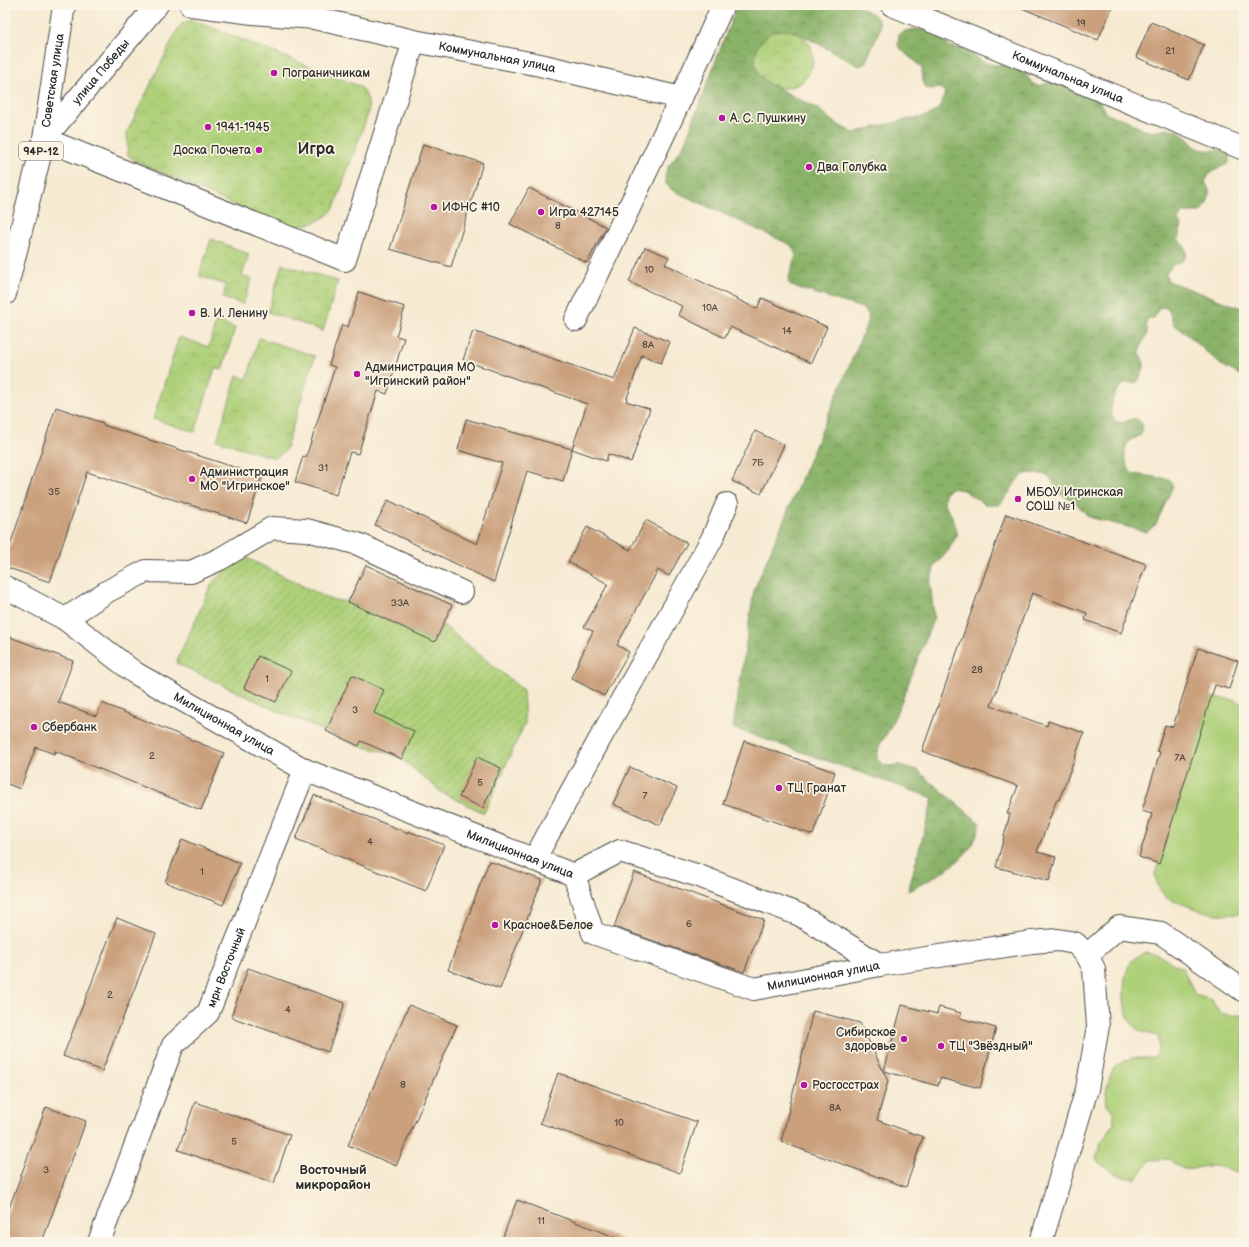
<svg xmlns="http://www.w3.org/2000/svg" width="1249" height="1247" font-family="'Balsamiq Sans',sans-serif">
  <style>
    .grass { fill: #aed079; stroke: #6c7e52 }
    .forest { fill: url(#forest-crowns); stroke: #5a6e4a }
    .park { fill: url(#park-crowns); stroke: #6c7e52 }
    .garden { fill: url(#garden-furrows); stroke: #6c7e52 }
    .building { fill: #caa07d }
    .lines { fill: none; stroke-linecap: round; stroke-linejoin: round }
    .street-casing { stroke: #494844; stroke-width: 24 }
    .secondary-casing { stroke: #494844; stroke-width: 24 }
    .primary-casing { stroke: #494844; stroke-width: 24 }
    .street { stroke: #fff; stroke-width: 22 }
    .secondary { stroke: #fff; stroke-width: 22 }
    .primary { stroke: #fff; stroke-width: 22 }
    .poi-dot { fill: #b5179e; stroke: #fcf5e5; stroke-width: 1.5 }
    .labels { text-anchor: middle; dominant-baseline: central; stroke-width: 3.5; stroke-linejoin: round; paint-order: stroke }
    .number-label { font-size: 10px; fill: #534840 }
    .shield { fill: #fcf5e5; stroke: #6a6863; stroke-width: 1 }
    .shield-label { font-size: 11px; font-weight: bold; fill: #2b2b2b }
    .street-label { font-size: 12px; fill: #2b2b2b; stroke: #fcf5e5 }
    .poi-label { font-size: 12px; fill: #2b2b2b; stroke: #fcf5e5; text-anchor: start }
    .neighbourhood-label { font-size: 13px; font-weight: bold; fill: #2b2b2b; stroke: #fcf5e5 }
    .district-label { font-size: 16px; font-weight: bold; fill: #2b2b2b; stroke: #fcf5e5 }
  </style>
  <defs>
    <pattern id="forest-crowns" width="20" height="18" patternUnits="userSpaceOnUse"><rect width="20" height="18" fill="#8ab269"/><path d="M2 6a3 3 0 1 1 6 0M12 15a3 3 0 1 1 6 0" fill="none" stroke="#719157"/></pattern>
    <pattern id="park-crowns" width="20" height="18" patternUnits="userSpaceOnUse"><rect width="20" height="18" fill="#aed079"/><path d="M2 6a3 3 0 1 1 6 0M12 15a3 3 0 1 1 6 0" fill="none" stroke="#96b369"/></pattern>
    <pattern id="garden-furrows" width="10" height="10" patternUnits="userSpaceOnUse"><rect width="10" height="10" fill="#aed079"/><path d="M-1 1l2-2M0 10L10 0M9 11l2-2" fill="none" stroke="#96b369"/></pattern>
  </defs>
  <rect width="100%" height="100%" fill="#fcf5e5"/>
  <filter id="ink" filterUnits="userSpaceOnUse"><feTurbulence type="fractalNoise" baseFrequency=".025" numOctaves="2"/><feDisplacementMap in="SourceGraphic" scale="8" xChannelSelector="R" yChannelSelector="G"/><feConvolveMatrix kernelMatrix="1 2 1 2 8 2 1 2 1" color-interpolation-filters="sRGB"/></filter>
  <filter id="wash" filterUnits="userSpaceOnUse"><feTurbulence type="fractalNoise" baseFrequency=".012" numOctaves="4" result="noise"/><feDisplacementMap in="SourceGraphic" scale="16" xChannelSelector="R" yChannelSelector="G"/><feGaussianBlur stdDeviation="0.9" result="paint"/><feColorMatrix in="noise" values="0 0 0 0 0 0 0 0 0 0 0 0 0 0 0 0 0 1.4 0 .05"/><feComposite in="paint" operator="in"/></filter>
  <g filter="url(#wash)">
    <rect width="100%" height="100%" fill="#f6ead2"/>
    <path class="grass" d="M 1211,697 L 1234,700 L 1244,705 L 1244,911 C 1223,922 1190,906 1168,899 C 1160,892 1157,885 1155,874 Z
      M 1145,952 L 1158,955 L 1183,969 L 1195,995 L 1212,1000 C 1221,1018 1227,1015 1244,1015 L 1244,1175 C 1235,1172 1223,1166 1213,1166 C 1192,1165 1189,1178 1169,1159 L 1150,1160 L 1137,1178 C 1122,1180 1107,1169 1096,1160 L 1100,1144 L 1114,1124 L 1113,1112 L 1107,1105 L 1106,1091 L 1110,1076 L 1115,1066 L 1131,1058 L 1154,1058 C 1160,1050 1161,1045 1158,1036 C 1152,1034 1142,1033 1138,1030 C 1121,1017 1121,983 1129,965 C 1132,958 1139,956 1145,952 Z"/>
    <path class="forest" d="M 737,5 L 855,5 L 873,14 L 879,21 L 880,29 L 865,64 L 859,66 L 802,35 L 792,33 L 768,83 L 818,109 L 832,121 L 853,133 L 904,120 L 928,116 L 941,107 L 945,92 L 940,88 L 931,89 L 926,88 L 923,82 L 922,68 C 914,60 906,55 898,46 L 899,34 C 917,24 937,30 950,47 C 956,48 963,48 968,51 C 979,57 979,63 994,65 C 1001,66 1009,62 1015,65 C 1031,71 1029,96 1050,81 L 1097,97 L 1106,114 C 1112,116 1118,117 1124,119 C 1133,123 1139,129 1149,131 C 1161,133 1170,124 1182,133 C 1189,138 1190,145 1200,149 C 1210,153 1221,146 1229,155 L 1229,163 C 1222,167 1209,171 1206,180 C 1204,184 1209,187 1209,191 C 1211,199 1205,206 1201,212 L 1182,212 L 1178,221 L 1182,225 L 1178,239 C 1191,250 1189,261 1172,265 L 1166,274 L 1168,281 L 1244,309 L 1244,377 L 1221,365 L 1181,329 L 1174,325 L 1168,308 L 1159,307 L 1154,318 L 1148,318 L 1146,322 C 1150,341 1141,337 1140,352 C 1140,356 1143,360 1144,364 C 1144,370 1140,380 1135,384 C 1132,383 1128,382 1126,383 C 1116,386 1108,408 1112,416 C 1113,421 1118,422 1122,423 C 1132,419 1137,414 1143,426 L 1141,435 C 1138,437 1132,439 1129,441 C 1121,450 1126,466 1132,474 L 1169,479 L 1173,486 L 1156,524 L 1147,532 L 1089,517 L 1073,500 L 1060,494 L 1049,476 C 1013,466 1020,484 999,505 L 986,505 L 963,490 L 951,488 L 945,494 L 944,505 L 952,516 L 957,535 L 948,551 L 935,565 L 930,583 L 934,617 L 902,700 L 889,730 L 879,746 L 877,758 L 884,766 L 900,765 L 917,770 L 981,824 C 978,830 976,838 973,844 C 958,867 931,879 908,891 L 933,798 L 733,728 L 754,590 L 864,331 L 869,316 L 862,308 L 791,286 L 788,281 L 796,255 L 791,245 L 672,190 L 666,184 L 665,176 L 668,167 L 684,145 Z"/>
    <path class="park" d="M 192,20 L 359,86 C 368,95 369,101 368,114 L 334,208 C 322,224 303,226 284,227 L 135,161 L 128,155 L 127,132 L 177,31 L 183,23 Z
      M755 59a29 29 0 1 1 58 0a29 29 0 1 1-58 0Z
      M 211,239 L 249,254 L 242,276 L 252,279 L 243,304 L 223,298 L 226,285 L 199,276 Z
      M 282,264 L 338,281 L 323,331 L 268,312 Z
      M 216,321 L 235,328 L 222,370 L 215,368 L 195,432 L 153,419 L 179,337 L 209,347 Z
      M 259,338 L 315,356 L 285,451 L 274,458 L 217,440 L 237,376 L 247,379 Z"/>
    <path class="garden" d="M 241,555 L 329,599 L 348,602 L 435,642 L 443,625 L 523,690 L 525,723 L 484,813 L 441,792 L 402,759 L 382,751 L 359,746 L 280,712 L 176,663 L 212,583 Z"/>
    <g id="blocks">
      <path class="building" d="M 1015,5 L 1113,5 L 1098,40 Z
        M 1151,22 L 1204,45 L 1189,80 L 1136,57 Z
        M 423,144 L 483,163 L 451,267 L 390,249 Z
        M 529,188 L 606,227 L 587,263 L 510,224 Z
        M 645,247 L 669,257 L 665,264 L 757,309 L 762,298 L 827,327 L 811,363 L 730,327 L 725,338 L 678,315 L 682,306 L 629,282 Z
        M 359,292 L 405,307 L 396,336 L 404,338 L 387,394 L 378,391 L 358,454 L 350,452 L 336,495 L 295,482 L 303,456 L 306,457 L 335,367 L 329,365 L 342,325 L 348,327 Z
        M 635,328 L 670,342 L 661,363 L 642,355 L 626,401 L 650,409 L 631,462 L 608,454 L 606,461 L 572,449 L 587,404 L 463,360 L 473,331 L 614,380 Z
        M 56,407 L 103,423 L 103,425 L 262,476 L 247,523 L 87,472 L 50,582 L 5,567 L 5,561 Z
        M 466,419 L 572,449 L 563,481 L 527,471 L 494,582 L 375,525 L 388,500 L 477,544 L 502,463 L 458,450 Z
        M 755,431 L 784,445 L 761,494 L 732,481 Z
        M 1006,514 L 1146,564 L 1121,633 L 1085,620 L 1087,613 L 1032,593 L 991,706 L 1047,726 L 1048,721 L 1084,733 L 1059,800 L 1057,799 L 1037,852 L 1056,857 L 1049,881 L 996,867 L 1010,814 L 1007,814 L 1018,786 L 922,751 Z
        M 646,520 L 687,543 L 669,576 L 658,570 L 617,645 L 629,652 L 604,696 L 571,678 L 593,631 L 584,627 L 608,584 L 568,562 L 587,527 L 630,550 Z
        M 366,565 L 452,605 L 435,642 L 348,602 Z
        M 5,635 L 73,661 L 58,702 L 96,716 L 102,703 L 224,753 L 201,810 L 55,751 L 54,754 L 36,747 L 20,789 L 5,783 Z
        M 1198,648 L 1238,661 L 1229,689 L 1215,685 L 1159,864 L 1139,857 L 1152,814 L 1142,811 L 1160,752 L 1157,751 L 1165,725 L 1173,727 Z
        M 258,656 L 291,671 L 276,702 L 244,688 Z
        M 352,675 L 384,690 L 374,713 L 414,731 L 402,759 L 361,741 L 359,746 L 326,731 Z
        M 744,741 L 835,772 L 813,835 L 723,804 Z
        M 477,757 L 501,768 L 483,808 L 459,797 Z
        M 630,767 L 677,788 L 660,825 L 613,804 Z
        M 314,795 L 408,833 L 408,831 L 444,845 L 426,891 L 296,839 Z
        M 182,839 L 240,863 L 223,905 L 165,882 Z
        M 489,861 L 542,880 L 500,989 L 448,970 Z
        M 634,872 L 764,920 L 744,972 L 614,927 Z
        M 117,918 L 156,934 L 102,1071 L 63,1056 Z
        M 248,968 L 345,1003 L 328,1052 L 231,1017 Z
        M 409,1005 L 457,1025 L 396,1166 L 348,1145 Z
        M 902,1005 L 937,1014 L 939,1007 L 961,1013 L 960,1018 L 996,1028 L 980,1088 L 940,1078 L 938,1086 L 884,1071 Z
        M 813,1011 L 860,1023 L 888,1081 L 877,1120 L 923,1137 L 906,1187 L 781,1142 Z
        M 558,1073 L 697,1122 L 680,1173 L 540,1123 Z
        M 195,1102 L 290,1135 L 274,1183 L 178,1150 Z
        M 46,1107 L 86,1121 L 42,1242 L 5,1242 L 5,1219 Z
        M 517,1200 L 623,1240 L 623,1242 L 501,1242 Z"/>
    </g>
  </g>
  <g filter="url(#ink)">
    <use href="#blocks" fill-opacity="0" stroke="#494844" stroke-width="1"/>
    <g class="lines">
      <g class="street-casing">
        <g id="street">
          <path id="s1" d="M 191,5 L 253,13 L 314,18 L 414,41 L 540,65 L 681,98"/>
          <path id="s2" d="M 892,5 L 1244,149"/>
          <path d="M 44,139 L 345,260 L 414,41"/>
          <path d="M 576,320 L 681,98 L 723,5"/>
          <path id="s3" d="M 5,587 L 65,619 L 135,673 L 305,770 L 574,875 L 593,933 L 754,989 L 880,965 L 1032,942 L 1058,940 L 1075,943 L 1087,955 L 1094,969 L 1098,1026 L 1087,1089 L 1041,1242"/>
          <path d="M 65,619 L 108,591 L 146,571 L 191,572 L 220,559 L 272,528 L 307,530 L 358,544 L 462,592"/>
          <path d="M 534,860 L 601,737 L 712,539 L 727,504"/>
          <path d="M 574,875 L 620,851 L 699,876 L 800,915 L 880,965"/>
          <path d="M 1087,955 L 1119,927 L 1161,933 L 1244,991"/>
          <path id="s4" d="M 99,1242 L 173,1045 L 208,1013 L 305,770"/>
        </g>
      </g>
      <g class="secondary-casing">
        <g id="secondary">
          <path id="s5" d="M 44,139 L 157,5"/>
        </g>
      </g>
      <g class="primary-casing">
        <g id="primary">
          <path id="s6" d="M 5,294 L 44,139 L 64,5"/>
        </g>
      </g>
      <use href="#street" class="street"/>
      <use href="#secondary" class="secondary"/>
      <use href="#primary" class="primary"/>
    </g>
  </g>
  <g class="poi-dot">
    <circle cx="274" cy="73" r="4"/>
    <circle cx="722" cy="118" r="4"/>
    <circle cx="208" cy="127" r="4"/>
    <circle cx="259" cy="150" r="4"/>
    <circle cx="809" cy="167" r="4"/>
    <circle cx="434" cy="207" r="4"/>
    <circle cx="541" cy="212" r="4"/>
    <circle cx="192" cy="313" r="4"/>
    <circle cx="357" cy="374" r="4"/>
    <circle cx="192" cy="479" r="4"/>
    <circle cx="1018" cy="499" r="4"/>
    <circle cx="34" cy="727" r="4"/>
    <circle cx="779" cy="788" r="4"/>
    <circle cx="495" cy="925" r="4"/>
    <circle cx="904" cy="1039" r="4"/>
    <circle cx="941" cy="1046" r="4"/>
    <circle cx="804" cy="1085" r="4"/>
  </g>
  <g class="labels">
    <g class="number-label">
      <text x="1081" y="23">19</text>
      <text x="1170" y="51">21</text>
      <text x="558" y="226">8</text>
      <text x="649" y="270">10</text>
      <text x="710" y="308">10А</text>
      <text x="787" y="331">14</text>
      <text x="648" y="345">8А</text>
      <text x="758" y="463">7Б</text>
      <text x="323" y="468">31</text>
      <text x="54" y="492">35</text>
      <text x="400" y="603">33А</text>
      <text x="977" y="670">28</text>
      <text x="267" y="679">1</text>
      <text x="355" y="710">3</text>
      <text x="152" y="756">2</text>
      <text x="1180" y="758">7А</text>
      <text x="480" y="783">5</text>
      <text x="645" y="796">7</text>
      <text x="370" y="842">4</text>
      <text x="202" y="872">1</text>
      <text x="689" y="924">6</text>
      <text x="110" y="995">2</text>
      <text x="288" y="1010">4</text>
      <text x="403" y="1085">8</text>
      <text x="835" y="1108">8А</text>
      <text x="619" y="1123">10</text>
      <text x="234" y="1142">5</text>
      <text x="46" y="1170">3</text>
      <text x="541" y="1221">11</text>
    </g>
    <rect class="shield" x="19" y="142" width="44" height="18" rx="3"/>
    <g class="shield-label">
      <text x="41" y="151">94Р-12</text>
    </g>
    <g class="street-label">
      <text stroke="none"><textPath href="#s1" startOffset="311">Коммунальная улица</textPath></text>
      <text stroke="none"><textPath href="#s5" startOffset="88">улица Победы</textPath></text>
      <text stroke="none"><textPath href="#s2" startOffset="190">Коммунальная улица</textPath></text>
      <text stroke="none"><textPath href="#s6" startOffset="219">Советская улица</textPath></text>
      <text stroke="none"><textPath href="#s3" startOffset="259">Милиционная улица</textPath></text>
      <text stroke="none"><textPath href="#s3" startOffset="583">Милиционная улица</textPath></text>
      <text stroke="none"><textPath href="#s4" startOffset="307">мрн Восточный</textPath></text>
      <text stroke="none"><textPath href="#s3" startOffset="943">Милиционная улица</textPath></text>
    </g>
    <g class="poi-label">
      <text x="282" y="73">Пограничникам</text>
      <text x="730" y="118">А. С. Пушкину</text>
      <text x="216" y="127">1941-1945</text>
      <text x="251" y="150" text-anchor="end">Доска Почета</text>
      <text x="817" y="167">Два Голубка</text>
      <text x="442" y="207">ИФНС #10</text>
      <text x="549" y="212">Игра 427145</text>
      <text x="200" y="313">В. И. Ленину</text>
      <text x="365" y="367">Администрация МО<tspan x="365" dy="14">"Игринский район"</tspan></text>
      <text x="200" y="472">Администрация<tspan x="200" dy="14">МО "Игринское"</tspan></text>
      <text x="1026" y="492">МБОУ Игринская<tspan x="1026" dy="14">СОШ №1</tspan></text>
      <text x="42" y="727">Сбербанк</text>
      <text x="787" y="788">ТЦ Гранат</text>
      <text x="503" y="925">Красное&amp;Белое</text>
      <text x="896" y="1032" text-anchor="end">Сибирское<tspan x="896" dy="14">здоровье</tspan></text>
      <text x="949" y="1046">ТЦ "Звёздный"</text>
      <text x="812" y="1085">Росгосстрах</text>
    </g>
    <g class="neighbourhood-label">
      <text x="333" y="1170">Восточный<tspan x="333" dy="15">микрорайон</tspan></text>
    </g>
    <g class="district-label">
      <text x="316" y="149">Игра</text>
    </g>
  </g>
  <rect width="1249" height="1247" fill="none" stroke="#fcf5e5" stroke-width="20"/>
</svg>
